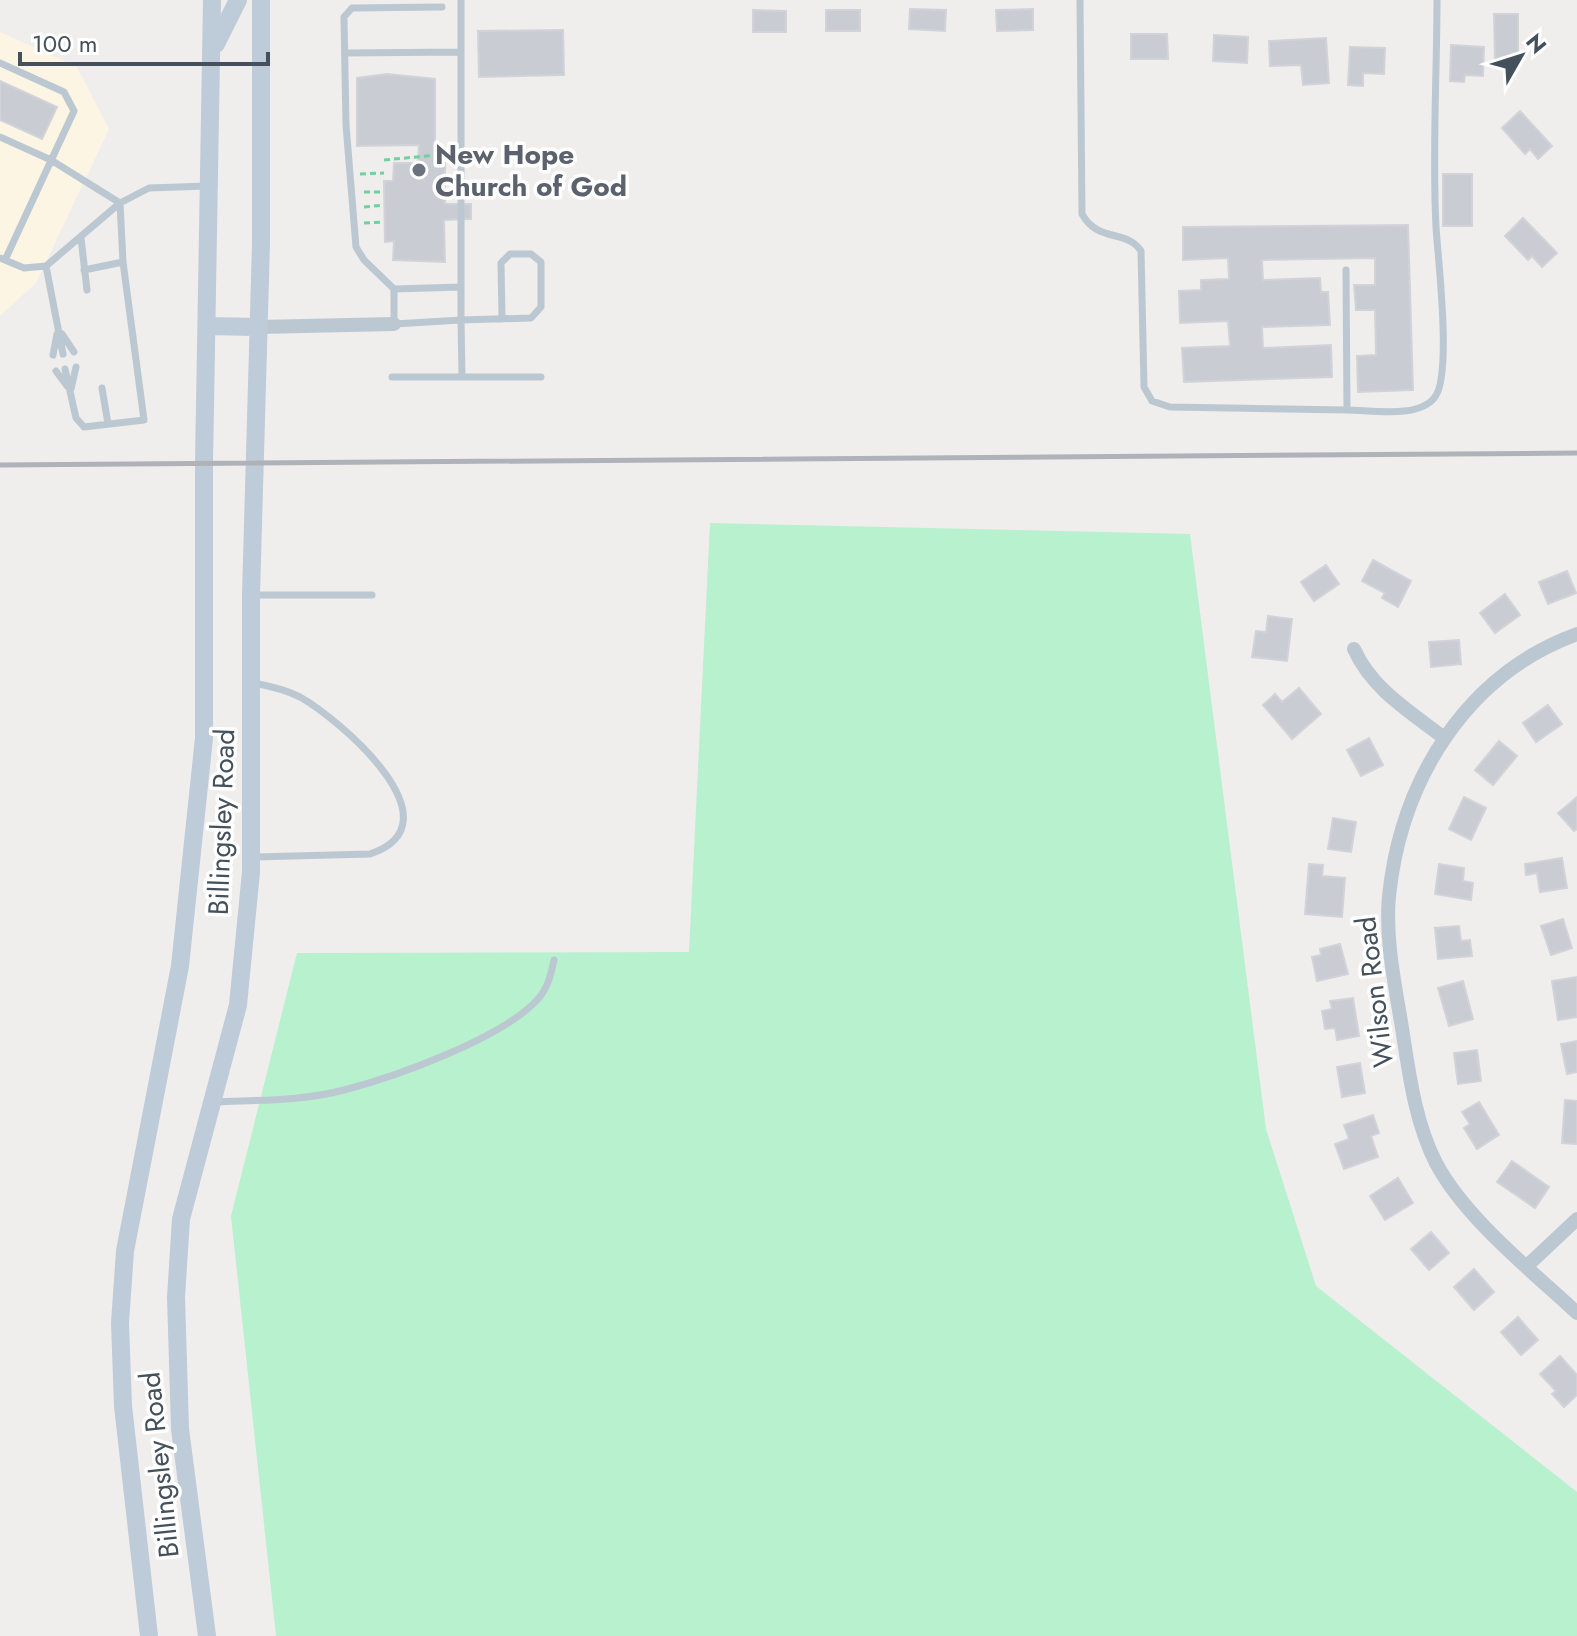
<svg xmlns="http://www.w3.org/2000/svg" width="1577" height="1636" font-family="Jost,sans-serif">
	<rect width="100%" height="100%" fill="#f0eded"/>
	<path fill="#fdf5e4" d="M0,32l77,35 32,62 -73,154 -36,33z"/>
	<path fill="#b8f1cd" d="M710,523l480,11 76,595 50,157 261,206v144h-1301l-45,-420 66,-263 392,-1z"/>
	<path fill="#c9ccd2" stroke="#d1d3d9" stroke-width="2" d="M910,9l36,1 -1,21 -36,-2z
		M1033,9v21l-36,1 -1,-21z
		M753,10l33,1v21h-33z
		M826,10h34v21h-34z
		M1494,14h24v47h-23z
		M563,30l1,45 -85,2 -1,-46z
		M1131,34h36l1,25h-37z
		M1214,35l34,2 -1,26 -34,-2z
		M1326,38l3,45 -26,2 -2,-20 -31,1 -1,-25z
		M1451,45l33,2 -1,29 -18,-1 -1,7 -14,-1z
		M1350,47l35,1 -1,26 -21,-1v13l-15,-1z
		M387,74l48,5v69l6,1v13l4,1v41h26v15l-27,1 1,42 -52,-2 1,-19 -9,1 -1,-61h9l1,-18h24l1,-18 -62,1v-68z
		M0,81l57,26 -15,32 -42,-19z
		M1520,111l32,35 -14,13 -8,-10 -5,5 -23,-26z
		M1443,174h29v52h-29z
		M1523,218l34,35 -15,14 -10,-11 -4,4 -23,-24z
		M1408,225l5,165 -55,2 -1,-36 19,-1 -1,-45h-19l-2,-25h21v-27l-113,2 1,20 57,-2 1,14h7l2,33 -68,2 1,21 68,-3 1,32 -148,5 -2,-34 48,-2 -2,-25 -48,2 -1,-32 22,-1v-10l28,-1 -1,-21 -45,2v-33z
		M1373,560l38,21 -13,26 -16,-9 3,-5 -23,-12z
		M1326,565l13,19 -25,17 -13,-19z
		M1567,571l9,22 -28,11 -9,-22z
		M1505,594l15,21 -25,18 -15,-20z
		M1268,616l24,3 -5,42 -35,-4 4,-26 10,1z
		M1459,640l2,24 -30,3 -2,-25z
		M1299,688l22,26 -29,25 -29,-34 12,-11 7,8z
		M1548,705l14,19 -26,18 -13,-19z
		M1369,738l14,27 -22,11 -14,-26z
		M1499,741l18,15 -24,29 -18,-15z
		M1464,797l22,11 -15,32 -22,-11z
		M1577,797v32l-3,2 -16,-18z
		M1333,818l23,4 -5,30 -23,-3z
		M1562,858l5,30 -27,4 -3,-19 -11,2 -1,-11z
		M1309,864l14,1 -1,11 23,2 -3,39 -37,-3z
		M1439,864l25,4 -1,13 10,2 -2,17 -36,-6z
		M1563,919l9,29 -21,7 -10,-29z
		M1459,926l2,15 9,-1 2,16 -34,3 -3,-31z
		M1340,944l8,30 -31,7 -5,-24 9,-2 -1,-6z
		M1577,977v40l-19,3 -6,-39z
		M1463,981l10,38 -24,7 -11,-38z
		M1353,998l6,38 -22,4 -2,-12 -10,1 -3,-18 10,-2 -2,-8z
		M1577,1041v31l-10,2 -6,-30z
		M1477,1050l4,31 -23,3 -4,-31z
		M1360,1063l5,30 -23,4 -5,-30z
		M1565,1100l12,1v43l-15,-1z
		M1479,1102l20,33 -22,14 -13,-21 6,-4 -8,-12z
		M1373,1115l6,18 -8,3 7,21 -34,12 -9,-25 14,-5 -5,-14z
		M1512,1161l37,26 -14,21 -38,-26z
		M1398,1178l15,25 -28,17 -15,-24z
		M1431,1232l18,21 -20,17 -18,-21z
		M1474,1269l20,23 -20,18 -20,-23z
		M1518,1317l20,23 -17,15 -20,-23z
		M1560,1356l17,19v20l-13,12 -12,-13 4,-3 -16,-17z"/>
	<g fill="none" stroke-linecap="round" stroke-linejoin="round">
		<path stroke="#6ed19f" stroke-width="3" stroke-dasharray="6 4" stroke-linecap="butt" d="M384,160l54,-5
			M360,174l24,-1
			M364,192h20
			M364,207l20,-2
			M364,223l20,-1"/>
		<path stroke="#bcc8d1" stroke-width="7" d="M1080,0l2,214c16,29 45,15 59,37l3,136 8,14 18,6 177,3 -1,-140
			M442,7l-90,1 -8,9 2,108 10,122 8,13 30,29v35l67,-4v-320
			M345,53l115,-1
			M0,63l64,29 10,19 -69,149
			M0,137l51,23 69,43 29,-15 58,-2
			M81,238l6,52
			M0,258l24,10 22,-2 74,-63
			M46,266l17,88
			M84,270l39,-8
			M394,289l67,-2
			M62,334l12,18
			M53,355l4,-21
			M65,369l11,49 8,9 60,-7 -21,-158 -3,-59
			M56,371l11,15
			M392,377h149
			M462,377l-1,-57 70,-2 10,-11v-45l-10,-8h-21l-9,9 1,56
			M102,388l6,36
			M71,389l5,-22
			M1347,410c24,0 72,9 88,-13 17,-23 3,-138 1,-170 -4,-75 1,-152 1,-227
			M253,595h119
			M253,683c17,3 31,6 47,14 39,22 162,126 70,157l-117,3
			M215,1102c43,-2 88,-1 129,-12 51,-13 159,-52 194,-91 10,-11 13,-25 16,-39"/>
		<path stroke="#bcc8d1" stroke-width="14" d="M259,327l135,-3
			M1577,634c-112,41 -176,147 -188,262 -4,43 6,89 13,132 7,45 13,94 34,135 29,55 96,108 141,150
			M1354,649c18,40 55,62 89,88
			M1527,1266l50,-47"/>
		<path stroke="#becbd8" stroke-width="18" d="M216,44l22,-44
			M207,326l52,1
			M149,1636l-26,-230 -3,-83 5,-72 55,-285 24,-228v-275l8,-463
			M207,1636l-27,-207 -4,-132 5,-78 57,-214 13,-133v-277l10,-352v-243"/>
		<path stroke="#afb2b8" stroke-width="5" d="M0,465l1577,-12"/>
	</g>
	<circle fill="#6b7280" stroke="#fff" stroke-width="3" cx="419" cy="170" r="8"/>
	<g text-anchor="middle" stroke-width="7" stroke-linejoin="round" paint-order="stroke">
		<g font-size="28" font-weight="bold" fill="#5b616d" stroke="#fff" text-anchor="start">
			<text x="435" y="164">New Hope<tspan x="435" dy="32">Church of God</tspan></text>
		</g>
		<g font-size="28" fill="#44515c" stroke="#fff">
			<text transform="translate(221 822) rotate(-88)" y="10">Billingsley Road</text>
			<text transform="translate(1374 992) rotate(-97)" y="10">Wilson Road</text>
			<text transform="translate(159 1465) rotate(-96)" y="10">Billingsley Road</text>
		</g>
	</g>
	<g transform="translate(1521 56) rotate(51)" stroke="#ffffff" stroke-width="6" paint-order="stroke">
	<path d="M0-6L14 30L0 20L-14 30Z" fill="#44515c"/>
	<text y="-12" font-size="22" font-weight="bold" text-anchor="middle" fill="#44515c">N</text>
	</g>
	<path d="M20 52v12h248v-12" fill="none" stroke="#44515c" stroke-width="4"/>
	<text x="32" y="52" font-size="24" fill="#44515c" stroke="#ffffff" stroke-width="6" paint-order="stroke">100 m</text>
</svg>
